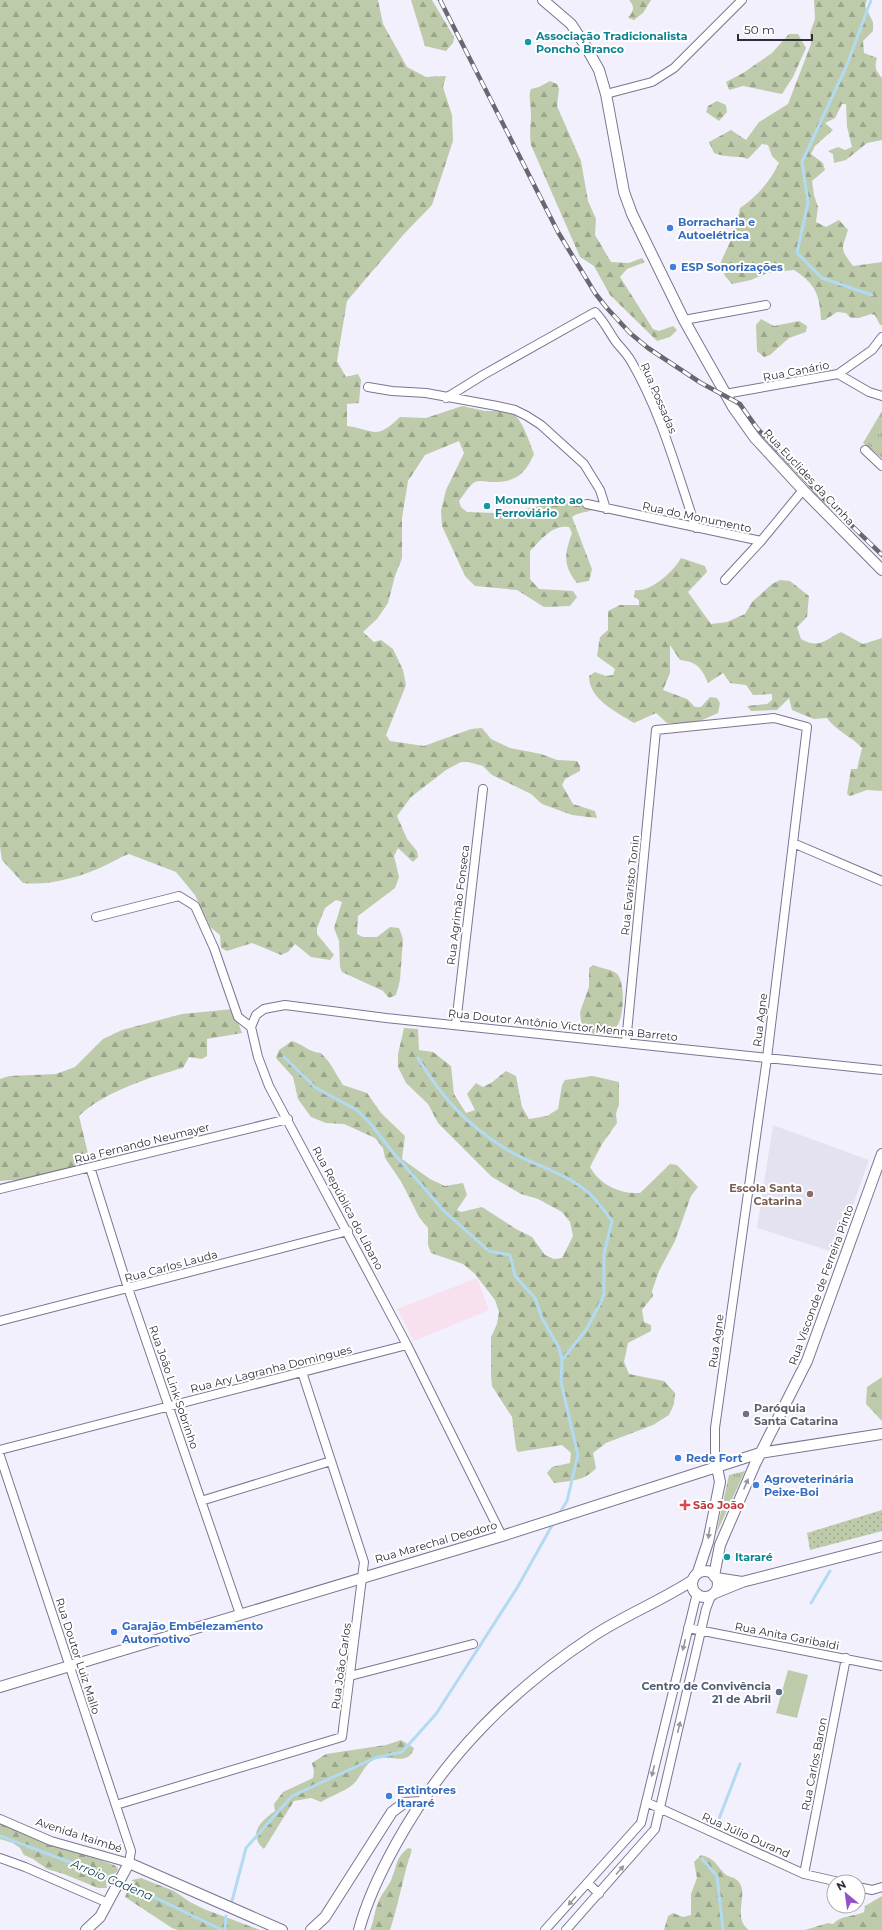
<svg xmlns="http://www.w3.org/2000/svg" width="882" height="1930" font-family="Montserrat,sans-serif">
	<defs>
		<pattern id="grass-tufts" width="24" height="20" patternUnits="userSpaceOnUse"><rect width="24" height="20" fill="#becbaa"/><path d="M3 7l-1-3M5 7V3M7 7l1-3M15 17l-1-3M17 17v-4M19 17l1-3" fill="none" stroke="#9ba58b"/></pattern>
		<pattern id="forest-firs" width="22" height="20" patternUnits="userSpaceOnUse"><rect width="22" height="20" fill="#becbaa"/><path d="M5 1l3.5 6h-7zM16 11l3.5 6h-7z" fill="#9ba58b"/></pattern>
		<pattern id="park-dots" width="8" height="8" patternUnits="userSpaceOnUse"><rect width="8" height="8" fill="#becbaa"/><path d="M2 2h.1M6 6h.1" fill="none" stroke="#9ba58b" stroke-width="1.8" stroke-linecap="round"/></pattern>
	</defs>
	<rect width="100%" height="100%" fill="#f3f0fd"/>
	<path fill="#e4e1f1" d="M773,1125l96,35 -33,93 -79,-25z"/>
	<path fill="#f8e1ee" d="M477,1278l12,32 -75,31 -17,-32z"/>
	<path fill="url(#grass-tufts)" d="M882,411v47l-19,-15z
		M745,1471l-29,63 13,-59z"/>
	<path fill="url(#forest-firs)" d="M0,0h378l5,24 24,43 19,10 20,-1 -3,11 9,28 1,26 -21,64 -28,29 -57,67 -10,60 9,16 12,-3 3,6 -2,23 -12,1v22c29,4 28,15 53,-9l26,1 36,-12 23,5h26c13,11 17,28 23,43 -9,21 -20,29 -43,28 -5,0 -11,-2 -16,0 -6,3 -11,13 -16,19l2,6 6,5 28,1 20,-2 54,-11 23,7v3c-7,3 -14,2 -20,7l20,52 -3,12 -12,2c-15,-18 -12,-30 -5,-50l-3,-6c-17,-3 -28,13 -39,24v28l9,10 34,2 4,6 -7,9 -26,1 -27,-17 -42,-4 -10,-10 -23,-50 -1,-15 5,-21 18,-37 -5,-12 -34,14 -17,26 -6,37v40l-7,18 -7,27 -11,16 -14,13 11,10 7,-2 12,9 10,21 3,15 -20,50 4,6 34,5 47,-17 11,-1 9,11 19,9 31,6 16,6 20,1 3,5v5l-15,8 -3,6 11,19 22,7 2,7 -25,-3 -30,-11 -11,-10 -39,-19 -9,-9 -15,-4h-7l-15,8 -35,27 -14,19 10,23 10,12 1,6 -5,5 -15,-14 -4,8 5,21 -4,11 -37,28 -1,18 6,3h14l13,-10 9,1 4,11 -3,41 -4,15 -7,3 -6,-7 -41,-19 -2,-5 -1,-26 -5,-13 8,-26 -6,-2 -11,8 -8,20v6l17,21 -4,5 -19,-3 -16,-13 -7,8 -7,3 -29,-12 -25,8 -6,-3 -1,-13 -10,-8 -15,-32 -19,-23 -47,-18c-9,3 -16,8 -25,12 -23,11 -55,20 -81,17l-21,-23 -2,-13z
		M411,0h21l22,37 -1,6 -7,8 -21,-5z
		M629,0h22l-8,13 -9,7 -6,-2c6,-7 7,-11 1,-18z
		M814,0h53l-2,6 8,16v9l-10,10 1,12 13,5c-3,10 -1,12 5,20v62l-15,3 -21,17 -12,3 -1,-9 -5,-3 10,-4 7,3 7,-3 -5,-20 -1,-23h-4l-7,14 -10,5 8,7 -18,16 -4,8 12,9 2,7 -13,11 2,14 4,12 -2,15 10,5 13,-7 9,10c-6,20 -9,17 5,36l29,-4v63h-2l-5,-10 -4,-1 -12,4h-8l-5,-5 -9,-1 -12,8h-4c-1,-26 -6,-36 -27,-50l-27,3 -16,7 -19,4 -7,-8 -5,-12 15,-33 5,-23c18,-13 29,-25 39,-45l-7,-7 -4,-11 -6,-1 -14,15c-12,-4 -22,-1 -34,-6l-5,-11 22,-12 15,10 13,-18 29,-18 23,-60 -1,-11 5,-14z
		M789,34h9l8,14 -13,29 -11,17 -39,-8 -14,4 -3,-8 17,-9 29,-20z
		M550,81l7,3 2,5 -2,17 24,55 7,40 8,18 -1,16 16,27 18,1 13,-5 3,4 -18,7 -7,8 33,52 6,2 14,-5 4,4 -7,7 -13,4 -47,-46 -16,-29 -14,-9 -49,-112c-2,-12 0,-20 0,-31 0,-9 -3,-18 0,-25l8,-2z
		M717,101l9,4 1,7 -8,9 -13,-9 2,-6z
		M761,319l13,7 25,-5 8,5 -1,6 -17,6 -19,17 -6,2 -7,-6 -1,-26z
		M681,558l24,8 2,6 -19,20 23,32 16,-2 18,-8 7,-12 20,-18 8,-4 10,1 19,15 -2,21 -10,10 4,12c18,10 24,1 40,-7l22,12 19,-6v153l-15,-1 -17,6 -3,-2 4,-25h6l5,-21c-11,-12 -26,-17 -35,-30l-13,1 -22,-9 -3,-12 -12,12 -26,1 -4,-5 20,-2 5,-4v-6l-19,1 -7,-10 -16,-2 -7,-10 -15,10c-7,-16 -11,-21 -28,-23l-10,-15v28l-7,17 24,9 8,8h6l9,-10 7,1 3,5 -2,10 -27,12 -24,-2 -11,-10 -22,10c-17,-11 -45,-23 -45,-47l6,-4 11,4 7,-1 2,-6 -18,-13 3,-19 8,-7v-19l12,-6h19v-5l-5,-3 1,-7c15,3 39,-19 46,-32z
		M593,965c6,3 18,4 23,8 10,8 8,44 1,53 -7,9 -26,10 -35,4l-2,-18 9,-25v-19z
		M233,1009l9,24 -35,6v17l-5,3 -13,-2 -6,11c-31,8 -81,25 -104,48l11,46 -40,15 -50,4v-102l9,-3 47,-2 19,-7 28,-28 19,-9 60,-16z
		M404,1028l14,1 1,21 14,2 18,14 3,28 12,19 9,-3 -8,-16 9,-11 7,4 8,-4 15,-12 10,5 6,31 7,12 18,-3 11,-7 4,-24 3,-5 28,-4 26,6v22l-3,10 1,9 -15,21 -12,23c10,18 30,27 50,26l30,-29 7,1 21,22 -7,9 -16,45 -16,30 -7,20 1,5 -11,14 2,12 7,3v6l-23,12 -4,19 5,12 35,7 11,12 -1,11 -5,11 -16,10 -47,18 -13,10 3,15c-11,13 -26,13 -42,15l-7,-10 5,-6 18,-4 1,-10 -9,-8 -44,7 -2,-3 -4,-32 -20,-31 -1,-10v-39l6,-13 2,-12 -4,-12 -20,-26 -12,-10 -32,-11 -3,-8v-17l-9,-11 -17,-34 -17,-25 -2,-10 -8,-10 -31,-14 -18,-1 -15,-6 -13,-18 -5,-22 -17,-19 3,-8 13,-9c11,3 18,12 29,12l8,9 14,23 24,8 14,20 24,23 -3,23 28,20 15,7 18,-3 4,12 -10,15 4,2 21,-5 34,22 16,8 13,18 9,4 8,-1 11,-22 -3,-14 -8,-10 -24,-13 -17,-5 -29,-17 -54,-54 -10,-19 -22,-21 -8,-16v-13z
		M882,1377v44l-16,-17 1,-17z
		M401,1740l13,8c-6,19 -24,6 -38,11 -13,4 -14,19 -25,27 -8,6 -20,10 -30,16l-10,-4 -17,3 -30,48c-17,-15 -3,-28 11,-38l-1,-7 9,-12 30,-14 1,-7 -2,-8 14,-9 60,-9z
		M0,1823l23,8 24,13 27,7 40,14 4,3 -1,4 -8,4 -3,7 1,5h-9l-34,-14 -17,-5 -14,-10 -9,-4 -4,-7 -7,-5 -13,-4z
		M408,1848l4,1c-9,27 -13,54 -22,81h-20c4,-9 4,-18 8,-27 3,-9 11,-17 14,-25 6,-15 3,-19 16,-30z
		M701,1855c15,4 14,9 24,19 3,3 10,3 13,7 12,13 -7,36 11,49h-85l4,-14 5,-3 10,4 8,-2v-21l6,-16 -3,-16z
		M141,1878l33,13 16,11 14,7 56,21h-82l-6,-2 -47,-31 7,-17z
		M882,1896v34h-77l23,-7 5,1c8,-9 21,-7 31,-12l1,-6z"/>
	<path fill="url(#park-dots)" d="M882,1510v21l-72,19 -3,-17z"/>
	<path fill="#becbaa" d="M788,1670l20,5 -11,43 -21,-5z"/>
	<g fill="none" stroke-linecap="round" stroke-linejoin="round">
		<path stroke="#b3daf3" stroke-width="3" d="M871,0l-24,65 -45,97 6,41 -11,50 25,25 50,17
			M284,1057l32,31 41,22 14,14 20,26 53,61 45,40 21,4 5,21 20,22 7,20 17,30 3,12 -1,22 17,73 -11,46 -8,13
			M418,1058c24,40 48,66 88,91 27,17 64,24 87,48 7,7 13,16 19,24l-8,33v40l-3,8 -15,28 -24,30
			M811,1603l19,-32
			M717,1824l23,-60
			M0,1836l123,46 99,48
			M702,1859l15,17 6,54
			M232,1901l14,-53 46,-52 83,-38 27,-6 34,-38 81,-126 37,-66
			M225,1930l1,-14"/>
		<defs>
			<path id="minor" d="M606,94l46,-12 22,-14 68,-68
				M684,320l82,-15
				M838,374l31,18 13,4
				M368,387l24,4 34,2 71,13 18,4 12,6 14,9 43,39 16,26 6,19
				M725,394l113,-20 34,-24 10,-13
				M446,398l37,-23 112,-63c9,9 14,20 21,30 5,6 11,12 15,19 30,51 46,111 65,167
				M865,450l17,16
				M587,504l174,37 42,-51
				M725,580l36,-39
				M793,843l89,38
				M96,917l83,-21 16,10 19,42 24,69 13,10 7,30 11,29 138,259 95,191
				M456,1024l27,-235
				M251,1027l5,-12 8,-6 21,-4 101,13 496,52
				M626,1043l30,-313 118,-12 33,9 -40,331 -52,370v24l2,15
				M90,1167l38,121 112,326
				M0,1189l288,-70
				M0,1321l348,-90
				M0,1450l407,-105
				M0,1456l126,380 5,15 -2,12 -78,-22 -51,-22
				M201,1501l130,-40
				M688,1628l194,38
				M350,1676l123,-32
				M646,1802l158,72 35,8
				M116,1805l226,-68 22,-175 -62,-190
				M0,1858l25,9 83,36
				M804,1874l42,-216
				M588,1883l11,11
				M858,1887l14,3 10,-3
				M545,1930l96,-107 56,-230
				M566,1930l89,-101 51,-220 5,-13"/>
			<path id="tertiary" d="M543,0l28,24 14,21 14,25 7,24 18,98 8,22 52,106 49,87 22,31 48,52 79,80
				M692 1584a13 13 0 1 1 26 0a13 13 0 1 1-26 0Z
				M698,1572l10,-30 12,-60 -3,-15
				M714,1576l6,-31 35,-81 52,-103 75,-207
				M716,1578l26,4
				M715,1593l27,-11 140,-36
				M0,1687l502,-151 258,-83 122,-19
				M86,1930l14,-13 29,-54 153,67
				M311,1930l14,-13 67,-105 12,-9 17,-1
				M359,1930c8,-30 22,-59 37,-86 48,-87 114,-153 197,-208 32,-21 68,-35 100,-56"/>
		</defs>
		<use href="#minor" stroke="#7b7591" stroke-width="10"/>
		<use href="#tertiary" stroke="#7b7591" stroke-width="12"/>
		<use href="#minor" stroke="#fff" stroke-width="8"/>
		<use href="#tertiary" stroke="#fff" stroke-width="10"/>
		<defs>
			<path id="rail" d="M440,0l118,232 37,61 11,14 24,26 18,15 53,35 39,21 17,24 61,65 64,62"/>
		</defs>
		<use href="#rail" stroke="#6a6773" stroke-width="4.5"/>
		<use href="#rail" stroke="#fff" stroke-width="3" stroke-dasharray="9" stroke-linecap="butt"/>
	</g>
	<defs><path id="oneway-solid" d="M-6-.8H1V-3.2L6.5 0L1 3.2V.8H-6Z"/></defs>
	<g fill="#98969c">
		<use href="#oneway-solid" transform="translate(746 1484) rotate(-67)"/>
		<use href="#oneway-solid" transform="translate(709 1533) rotate(98)"/>
		<use href="#oneway-solid" transform="translate(684 1645) rotate(104)"/>
		<use href="#oneway-solid" transform="translate(679 1727) rotate(-77)"/>
		<use href="#oneway-solid" transform="translate(653 1771) rotate(104)"/>
		<use href="#oneway-solid" transform="translate(620 1870) rotate(-49)"/>
		<use href="#oneway-solid" transform="translate(572 1901) rotate(132)"/>
	</g>
	<g fill="#0f9aa8" stroke="#fff" stroke-width="1.5">
		<circle cx="528" cy="42" r="4"/>
		<circle cx="487" cy="506" r="4"/>
		<circle cx="727" cy="1557" r="4"/>
	</g>
	<g fill="#3f7fe0" stroke="#fff" stroke-width="1.5">
		<circle cx="670" cy="228" r="4"/>
		<circle cx="673" cy="267" r="4"/>
		<circle cx="678" cy="1458" r="4"/>
		<circle cx="756" cy="1485" r="4"/>
		<circle cx="114" cy="1632" r="4"/>
		<circle cx="389" cy="1796" r="4"/>
	</g>
	<circle fill="#8d6e63" stroke="#fff" stroke-width="1.5" cx="810" cy="1194" r="4"/>
	<circle fill="#6b7280" stroke="#fff" stroke-width="1.5" cx="746" cy="1414" r="4"/>
	<path fill="#e0444e" stroke="#fff" stroke-width="1.5" d="M683 1499h4v4h4v4h-4v4h-4v-4h-4v-4h4z"/>
	<circle fill="#5c6f8a" stroke="#fff" stroke-width="1.5" cx="779" cy="1692" r="4"/>
	<g text-anchor="middle" stroke-width="4" stroke-linejoin="round" paint-order="stroke">
		<g font-size="11" font-weight="bold" fill="#0d838f" stroke="#fff" text-anchor="start">
			<text x="536" y="40">Associação Tradicionalista<tspan x="536" dy="13">Poncho Branco</tspan></text>
			<text x="495" y="504">Monumento ao<tspan x="495" dy="13">Ferroviário</tspan></text>
			<text x="735" y="1561">Itararé</text>
		</g>
		<g font-size="11" font-weight="bold" fill="#366cbe" stroke="#fff" text-anchor="start">
			<text x="678" y="226">Borracharia e<tspan x="678" dy="13">Autoelétrica</tspan></text>
			<text x="681" y="271">ESP Sonorizações</text>
			<text x="686" y="1462">Rede Fort</text>
			<text x="764" y="1483">Agroveterinária<tspan x="764" dy="13">Peixe-Boi</tspan></text>
			<text x="122" y="1630">Garajão Embelezamento<tspan x="122" dy="13">Automotivo</tspan></text>
			<text x="397" y="1794">Extintores<tspan x="397" dy="13">Itararé</tspan></text>
		</g>
		<g font-size="11" fill="#302d39" stroke="#fff">
			<text transform="translate(796 371) rotate(-11)" y="4">Rua Canário</text>
			<text transform="translate(659 398) rotate(67)" y="4">Rua Possadas</text>
			<text transform="translate(809 477) rotate(47)" y="4">Rua Euclides da Cunha</text>
			<text transform="translate(697 517) rotate(12)" y="4">Rua do Monumento</text>
			<text transform="translate(630 885) rotate(-84)" y="4">Rua Evaristo Tonin</text>
			<text transform="translate(458 905) rotate(-83)" y="4">Rua Agrimão Fonseca</text>
			<text transform="translate(760 1020) rotate(-83)" y="4">Rua Agne</text>
			<text transform="translate(563 1025) rotate(6)" y="4">Rua Doutor Antônio Victor Menna Barreto</text>
			<text transform="translate(142 1143) rotate(-14)" y="4">Rua Fernando Neumayer</text>
			<text transform="translate(348 1208) rotate(62)" y="4">Rua República do Líbano</text>
			<text transform="translate(171 1266) rotate(-15)" y="4">Rua Carlos Lauda</text>
			<text transform="translate(821 1285) rotate(-70)" y="4">Rua Visconde de Ferreira Pinto</text>
			<text transform="translate(716 1341) rotate(-82)" y="4">Rua Agne</text>
			<text transform="translate(271 1369) rotate(-14)" y="4">Rua Ary Lagranha Domingues</text>
			<text transform="translate(174 1387) rotate(71)" y="4">Rua João Link Sobrinho</text>
			<text transform="translate(436 1542) rotate(-16)" y="4">Rua Marechal Deodoro</text>
			<text transform="translate(787 1636) rotate(11)" y="4">Rua Anita Garibaldi</text>
			<text transform="translate(78 1656) rotate(72)" y="4">Rua Doutor Luiz Mallo</text>
			<text transform="translate(341 1666) rotate(-82)" y="4">Rua João Carlos</text>
			<text transform="translate(814 1764) rotate(-79)" y="4">Rua Carlos Baron</text>
			<text transform="translate(79 1835) rotate(18)" y="4">Avenida Itaimbé</text>
			<text transform="translate(746 1835) rotate(24)" y="4">Rua Júlio Durand</text>
		</g>
		<g font-size="11" font-weight="bold" fill="#785e54" stroke="#fff" text-anchor="end">
			<text x="802" y="1192">Escola Santa<tspan x="802" dy="13">Catarina</tspan></text>
		</g>
		<g font-size="11" font-weight="bold" fill="#5b616d" stroke="#fff" text-anchor="start">
			<text x="754" y="1412">Paróquia<tspan x="754" dy="13">Santa Catarina</tspan></text>
		</g>
		<g font-size="11" font-weight="bold" fill="#be3a42" stroke="#fff" text-anchor="start">
			<text x="693" y="1509">São João</text>
		</g>
		<g font-size="11" font-weight="bold" fill="#4e5e75" stroke="#fff" text-anchor="end">
			<text x="771" y="1690">Centro de Convivência<tspan x="771" dy="13">21 de Abril</tspan></text>
		</g>
		<g font-size="12" font-style="italic" fill="#0e3e58" stroke="#fff">
			<text transform="translate(112 1880) rotate(23)" y="4">Arroio Cadena</text>
		</g>
	</g>
	<g transform="translate(846 1894) rotate(331)"><circle r="19" fill="#ffffff" stroke="#acabb0"/>
	<path d="M0-3L7 15L0 10L-7 15Z" fill="#9251c6"/>
	<text y="-6" font-size="11" font-weight="bold" text-anchor="middle" fill="#302d39">N</text>
	</g>
	<path d="M738 34v6h74v-6" fill="none" stroke="#302d39" stroke-width="2"/>
	<text x="744" y="34" font-size="12" fill="#302d39" stroke="#ffffff" stroke-width="3" paint-order="stroke">50 m</text>
</svg>
